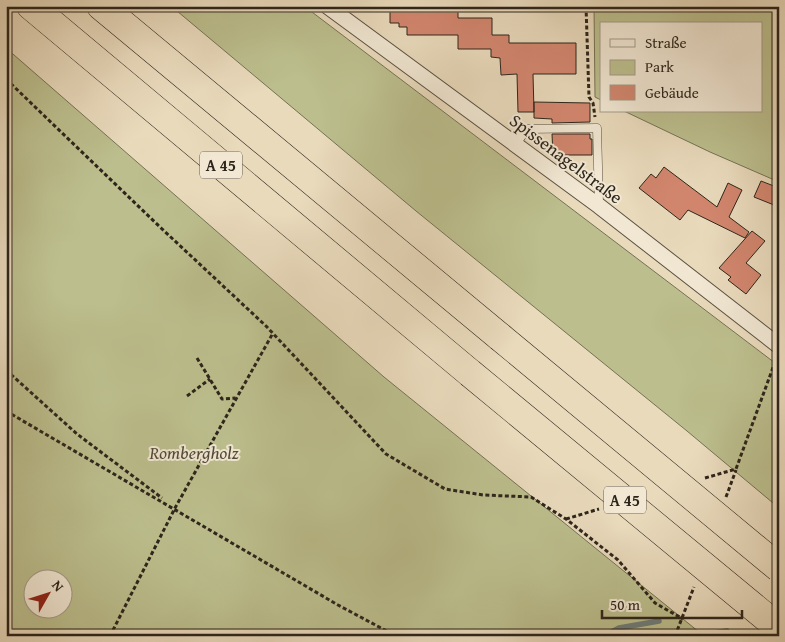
<svg xmlns="http://www.w3.org/2000/svg" width="785" height="642" font-family="'Gentium Book Plus',serif">
	<rect width="100%" height="100%" fill="#e9dabc"/>
	<filter id="stains"><feTurbulence type="fractalNoise" baseFrequency=".004" numOctaves="4"/><feColorMatrix values="0 0 0 0 .2 0 0 0 0 .09 0 0 0 0 .02 0 0 0 .5 -.17"/></filter>
	<radialGradient id="worn" r=".72"><stop offset=".6" stop-color="#630" stop-opacity="0"/><stop offset="1" stop-color="#630" stop-opacity=".3"/></radialGradient>
	<path fill="#bcbe8d" stroke="#747254" fill-rule="evenodd" d="M171,6h133l475,360v142l-92,-77 -271,-220z
		M594,6h185v176l-69,-30 -86,-41h137v-87h-160v76l-6,-3z
		M6,48l378,329 320,259h-698zM32,580h30v30h-30z"/>
	<g fill="none" stroke-linecap="round" stroke-linejoin="round">
		<path stroke="#6e7d7a" stroke-width="5.5" d="M604,636l15,-8 40,-7
			M694,636l33,-5"/>
	</g>
	<path fill="#d2866e" stroke="#2d251b" d="M390,6h68v12h34v17h17v8h67v31h-43l1,38v-10l56,1v19l-38,1v-4l-18,-1v-6h-16l-1,-38 -16,1 -1,-17 -9,-1v-8h-33v-14h-51v-8h-8v-4h-9z
		M552,134h38v5h2v16h-39z
		M664,167l53,40 11,-24 14,7 -13,27 20,15 -4,6 -57,-28 -8,10 -41,-32 12,-14 5,4z
		M761,181l18,7v19l-25,-10z
		M752,231l13,10 -19,22 15,12 -15,19 -18,-14 3,-3 -12,-9z"/>
	<g fill="none" stroke-linecap="round" stroke-linejoin="round">
		<defs>
			<path id="service" d="M516,144l11,-15 70,-1 2,76"/>
			<path id="minor" d="M327,6l272,200 180,140"/>
			<path id="motorway" d="M31,6l439,367
				M101,6l399,331"/>
		</defs>
		<use href="#service" stroke="#5c5243" stroke-width="9"/>
		<use href="#minor" stroke="#5c5243" stroke-width="17"/>
		<use href="#motorway" stroke="#2d251b" stroke-width="29"/>
		<path stroke="#2d251b" stroke-width="3" stroke-dasharray="4 2.5" stroke-linecap="butt" d="M586,6l3,91 4,6 2,14
			M6,79l155,149 105,98 120,128 59,35 38,6 48,2 35,22 52,41 37,43 28,16
			M197,358l25,41 13,-1
			M6,370l71,64 85,64
			M187,396l23,-17
			M6,411l332,194 58,31
			M705,478l31,-9 39,-107
			M726,497l10,-27
			M566,519l33,-10
			M110,636l65,-128 98,-175
			M675,636l19,-49"/>
		<use href="#service" stroke="#f1e7d3" stroke-width="8"/>
		<use href="#minor" stroke="#f1e7d3" stroke-width="15"/>
		<use href="#motorway" stroke="#e9dabc" stroke-width="28"/>
		<defs>
			<path id="motorway-bridge" d="M500,337l279,231
				M470,373l309,255"/>
		</defs>
		<use href="#motorway-bridge" stroke="#2d251b" stroke-width="29" stroke-linecap="butt"/>
		<use href="#motorway-bridge" stroke="#e9dabc" stroke-width="28"/>
	</g>
	<g text-anchor="middle" stroke-width="4" stroke-linejoin="round" paint-order="stroke">
		<g fill="#f1e7d3" stroke="#685f52" stroke-width="1">
			<rect x="200" y="151.5" width="42" height="27" rx="4"/>
			<rect x="604" y="486.5" width="42" height="27" rx="4"/>
		</g>
		<g font-size="16" font-weight="bold" fill="#2d251b">
			<text x="221" y="171">A 45</text>
			<text x="625" y="506">A 45</text>
		</g>
		<g font-size="18" fill="#2d251b" stroke="#f1e7d3">
			<text transform="translate(566 159) rotate(37)" y="6">Spissenagelstraße</text>
		</g>
		<g font-size="18" font-style="italic" fill="#514b38" stroke="#f1e7d3">
			<text x="194" y="459">Rombergholz</text>
		</g>
	</g>
	<rect width="785" height="642" fill="none" stroke="#e9dabc" stroke-width="25"/>
	<rect x="8" y="8" width="770" height="627" fill="none" stroke="#2d251b" stroke-width="2.5"/>
	<rect x="12" y="12" width="760" height="617" fill="none" stroke="#2d251b"/>
	<rect x="600" y="22" width="162" height="90" fill="#f1e7d3" stroke="#a39989"/>
	<rect x="610" y="39" width="25" height="8" fill="#f1e7d3" stroke="#a39989"/>
	<text x="645" y="48" font-size="15" fill="#2d251b">Straße</text>
	<rect x="610" y="60" width="25" height="15" fill="#bcbe8d" stroke="#a39989"/>
	<text x="645" y="72" font-size="15" fill="#2d251b">Park</text>
	<rect x="610" y="85" width="25" height="15" fill="#d2866e" stroke="#a39989"/>
	<text x="645" y="98" font-size="15" fill="#2d251b">Gebäude</text>
	<g transform="translate(48 594) rotate(51)"><circle r="24" fill="#f1e7d3" stroke="#a39989"/>
	<path d="M0-4L9 19L0 12L-9 19Z" fill="#8f2418"/>
	<text y="-8" font-size="14" font-weight="bold" text-anchor="middle" fill="#2d251b">N</text>
	</g>
	<path d="M602 610v8h140v-8" fill="none" stroke="#2d251b" stroke-width="2.5"/>
	<text x="610" y="610" font-size="15" fill="#2d251b" stroke="#f1e7d3" stroke-width="4" paint-order="stroke">50 m</text>
	<rect width="100%" height="100%" filter="url(#stains)"/>
	<rect width="100%" height="100%" fill="url(#worn)"/>
</svg>
